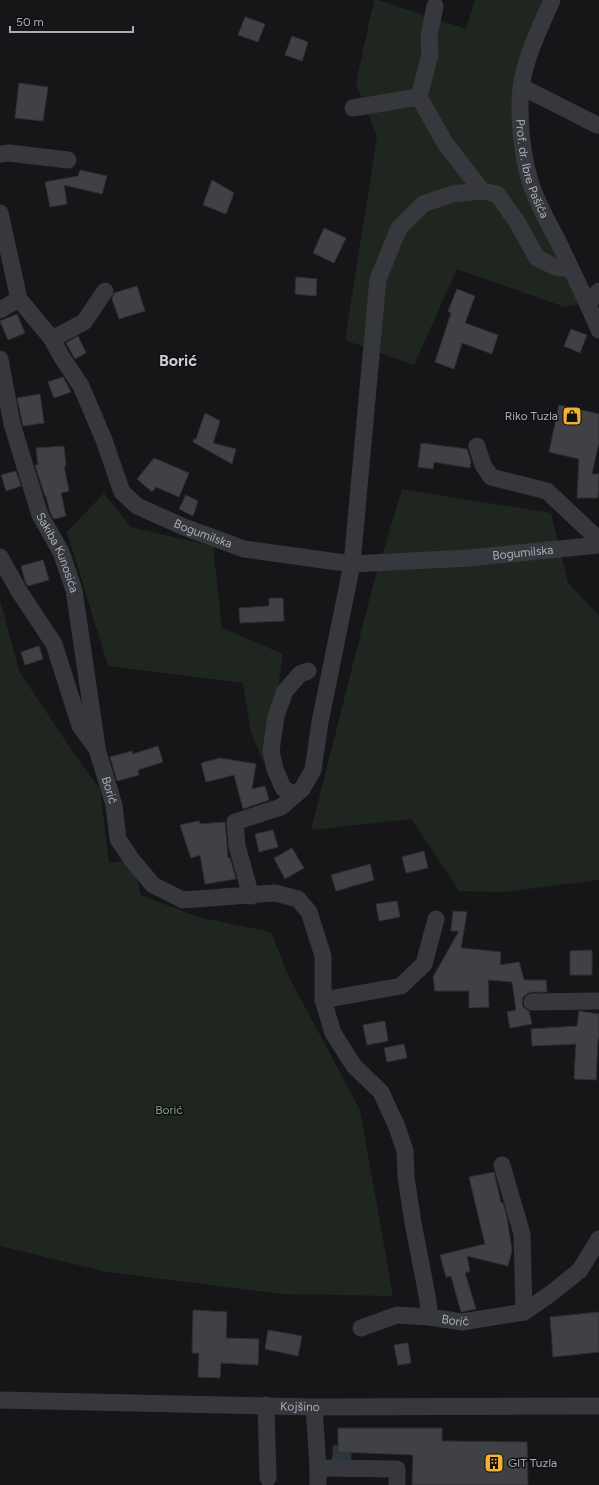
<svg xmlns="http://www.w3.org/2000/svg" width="599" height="1485" font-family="Figtree,sans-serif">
	<rect width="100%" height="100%" fill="#161618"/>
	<path fill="#1e261f" d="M374,0h4l88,29 9,-29h77l-21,48 -8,98 65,157 -23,4 -108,-38 -43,96 -69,-25 32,-203 -21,-54z
		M402,489l149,24 17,70 31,32v265l-96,12 -44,-1 -48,-72 -100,11 61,-241z
		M104,493l27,34 82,19 9,82 61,26 -17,114 -15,-35 -8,-50 -135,-17 -41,-134z
		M0,600l19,71 56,84 25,34 9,74 23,-3 9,35 57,22 73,15 17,43 72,135 33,186 -110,-2 -176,-22 -107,-26z"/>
	<path fill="#2c353c" d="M333,1445l19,1 -1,14h-19z"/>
	<path fill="#404145" stroke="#303034" d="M245,17l20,7 -7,18 -20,-7z
		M292,36l16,6 -6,19 -17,-6z
		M19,83l29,4 -5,34 -28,-3z
		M80,170l27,6 -5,18 -38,-9 3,19 -17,3 -5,-25 33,-6z
		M212,180l22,13 -8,21 -23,-9z
		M324,228l22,10 -12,25 -21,-10z
		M296,277l21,2 -1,17 -21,-2z
		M137,286l8,25 -26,8 -7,-20 2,-6z
		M457,289l18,7 -10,27 33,12 -6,19 -30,-11 -8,26 -19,-7 16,-49 -3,-2z
		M17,314l8,19 -17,7 -8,-19z
		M571,329l16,6 -7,18 -16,-7z
		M78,336l8,17 -11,6 -9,-16z
		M63,377l8,15 -17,6 -6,-16z
		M40,394l4,29 -21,3 -6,-28z
		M559,405l40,9v28l-7,32h7l-1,24h-21l2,-39 -30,-7z
		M205,413l15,8 -7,22 23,6 -4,15 -39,-22 1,-3h2z
		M421,443l46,6 4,12 -1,7 -36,-6 -1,7 -15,-2z
		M64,446l2,20h-2l5,25 -8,2 5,23 -12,3 -4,-7 -4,-16h-1l-10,-31h3l-2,-17z
		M154,458l35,15 -10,24 -23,-10 -4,5 -15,-13z
		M16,471l5,15 -15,5 -5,-16z
		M186,495l12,6 -5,15 -14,-7z
		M43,560l6,20 -21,6 -3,-5 -4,-15z
		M269,598h14l1,23 -44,2 -1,-15 30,-2z
		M39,646l4,13 -18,6 -4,-13z
		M158,746l5,16 -25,8 1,5 -22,6 -7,-24 22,-6 1,3z
		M220,758l36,6 -4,25 13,-3 4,14 -26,9 -9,-34 -28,7 -5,-19z
		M199,821l1,3 25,-2 3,36h2l6,21 -31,5 -5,-29 -9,3 -11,-33z
		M273,830l5,17 -19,5 -4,-18z
		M292,848l12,20 -19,11 -11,-21z
		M424,851l4,17 -22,5 -4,-16z
		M370,864l4,16 -38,11 -5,-16z
		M397,901l3,16 -21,4 -3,-17z
		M453,911l14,1 -6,36 40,4 -1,13 19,-3 5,18h22l1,12h-16l-4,2 -4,3 -1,6 1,4 6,4 3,13 -22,4 -3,-16 9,-2 -4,-28 -24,-2 1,27 -20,1v-17h-34l-2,-14 26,-46h-8z
		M592,950v25h-22v-24z
		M579,1011l20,3v25h-1l-2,41 -22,-1 2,-35 -44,2 -1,-17 46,-3z
		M385,1021l3,20 -21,4 -4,-20z
		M404,1044l3,14 -20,4 -3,-14z
		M494,1172l7,31h2l4,14 5,33 -4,16 -41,-10 3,15 -5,2 11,36 -15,3 -10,-36 -5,1 -6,-22 45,-11 -16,-67z
		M193,1310l34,2 -1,26 33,1 -1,26 -37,-2 -1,15 -22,-1 1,-24h-7z
		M599,1312v40l-46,5 -3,-40z
		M268,1330l34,6 -4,20 -33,-7z
		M408,1343l3,20 -13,2 -4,-20z
		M338,1428h104v13l85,1 1,43h-116l1,-30 -75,-3z"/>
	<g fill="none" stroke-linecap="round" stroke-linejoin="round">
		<g stroke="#37383d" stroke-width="17">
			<path id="s1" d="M552,0c-12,28 -27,57 -31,88 -3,29 1,66 9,93 6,20 17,40 27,58 14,30 29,60 42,91"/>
			<path d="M435,6l-6,30 1,18 -11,43 26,46 37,48"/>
			<path d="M522,87l75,38h2"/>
			<path d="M353,108l66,-11"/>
			<path d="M0,154l9,-1 59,7"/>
			<path id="s2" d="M0,213l19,86 33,40 9,17 20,30 23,54 18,52 15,14 47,21 60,22 108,15 117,-6 130,-13"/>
			<path d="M588,303l11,-12"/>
			<path d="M0,310l19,-11"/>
			<path d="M52,339l32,-17 21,-31"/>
			<path id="s3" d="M0,359l12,65 28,91 21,37 13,38 23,157"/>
			<path d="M477,446l6,19 8,12 56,14 52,49"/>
			<path id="s4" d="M0,557l19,34 35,53 26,82 17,23 17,56 4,34 14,21 21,25 30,15 92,-7 23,6 11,13 14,44v44l10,33 21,33 27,26 16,35 8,24 1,26 7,46 14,72 3,22 32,5 62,-10 29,-20 27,-22 19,-31"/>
			<path d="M295,795l-12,-7 -8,-19 -4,-18 5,-35 9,-25 15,-17 8,-3"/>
			<path d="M251,896l-14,-50 -2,-24 46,-15 21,-18 11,-19 7,-48 32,-158 26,-285 21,-51 24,-24 29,-10 30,-3 15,3 20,28 20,36 18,9 16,2"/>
			<path d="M323,1000l78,-14 23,-22 12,-45"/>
			<path d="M532,1002l67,-1"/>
			<path d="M502,1165l20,69 2,78"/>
			<path d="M361,1328l36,-13 33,2"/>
			<path id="s5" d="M0,1400l314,7 285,-1"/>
			<path d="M266,1405l2,73"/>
			<path d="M314,1407l4,61v17"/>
			<path d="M318,1468l79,1v16"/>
		</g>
	</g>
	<defs>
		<symbol id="shop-square" viewBox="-11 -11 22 22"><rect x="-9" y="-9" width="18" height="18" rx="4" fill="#f2b134" stroke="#111113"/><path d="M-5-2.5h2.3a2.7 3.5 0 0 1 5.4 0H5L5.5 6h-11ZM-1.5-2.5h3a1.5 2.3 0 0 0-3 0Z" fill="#111"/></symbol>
		<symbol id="building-square" viewBox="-11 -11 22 22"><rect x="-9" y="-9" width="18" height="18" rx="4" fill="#f2b134" stroke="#111113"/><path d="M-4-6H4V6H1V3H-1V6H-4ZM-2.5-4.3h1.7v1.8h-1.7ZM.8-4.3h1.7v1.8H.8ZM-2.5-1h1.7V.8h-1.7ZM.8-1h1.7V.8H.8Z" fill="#111"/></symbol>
	</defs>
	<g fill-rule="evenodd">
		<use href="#shop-square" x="561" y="405" width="22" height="22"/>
		<use href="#building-square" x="483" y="1452" width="22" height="22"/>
	</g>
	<g text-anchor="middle" stroke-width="3" stroke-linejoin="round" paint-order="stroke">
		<g font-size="12" fill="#a8adb8" stroke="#111113">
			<text dy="4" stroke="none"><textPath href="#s1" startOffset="176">Prof. dr. Ibre Pašića</textPath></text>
			<text dy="4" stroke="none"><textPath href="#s2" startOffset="401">Bogumilska</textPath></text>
			<text dy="4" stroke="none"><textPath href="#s3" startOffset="203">Sakiba Kunosića</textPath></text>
			<text dy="4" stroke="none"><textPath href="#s2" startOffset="725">Bogumilska</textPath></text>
			<text dy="4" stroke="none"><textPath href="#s4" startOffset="260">Borić</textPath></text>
			<text dy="4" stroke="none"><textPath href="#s4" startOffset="993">Borić</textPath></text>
			<text dy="4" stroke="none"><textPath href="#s5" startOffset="300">Kojšino</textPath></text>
		</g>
		<g font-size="12" fill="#a8adb8" stroke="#111113" text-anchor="end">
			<text x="558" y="420">Riko Tuzla</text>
			<text x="508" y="1467" text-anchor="start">GIT Tuzla</text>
		</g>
		<g font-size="12" fill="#7fa381" stroke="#111113">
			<text x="169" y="1114">Borić</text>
		</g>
		<g font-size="16" font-weight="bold" fill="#c9ccd4" stroke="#111113">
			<text x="178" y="366">Borić</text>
		</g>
	</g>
	<path d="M10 26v6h123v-6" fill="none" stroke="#a8adb8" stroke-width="2"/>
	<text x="16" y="26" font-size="12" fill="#a8adb8" stroke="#111113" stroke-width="3" paint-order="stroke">50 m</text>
</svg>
